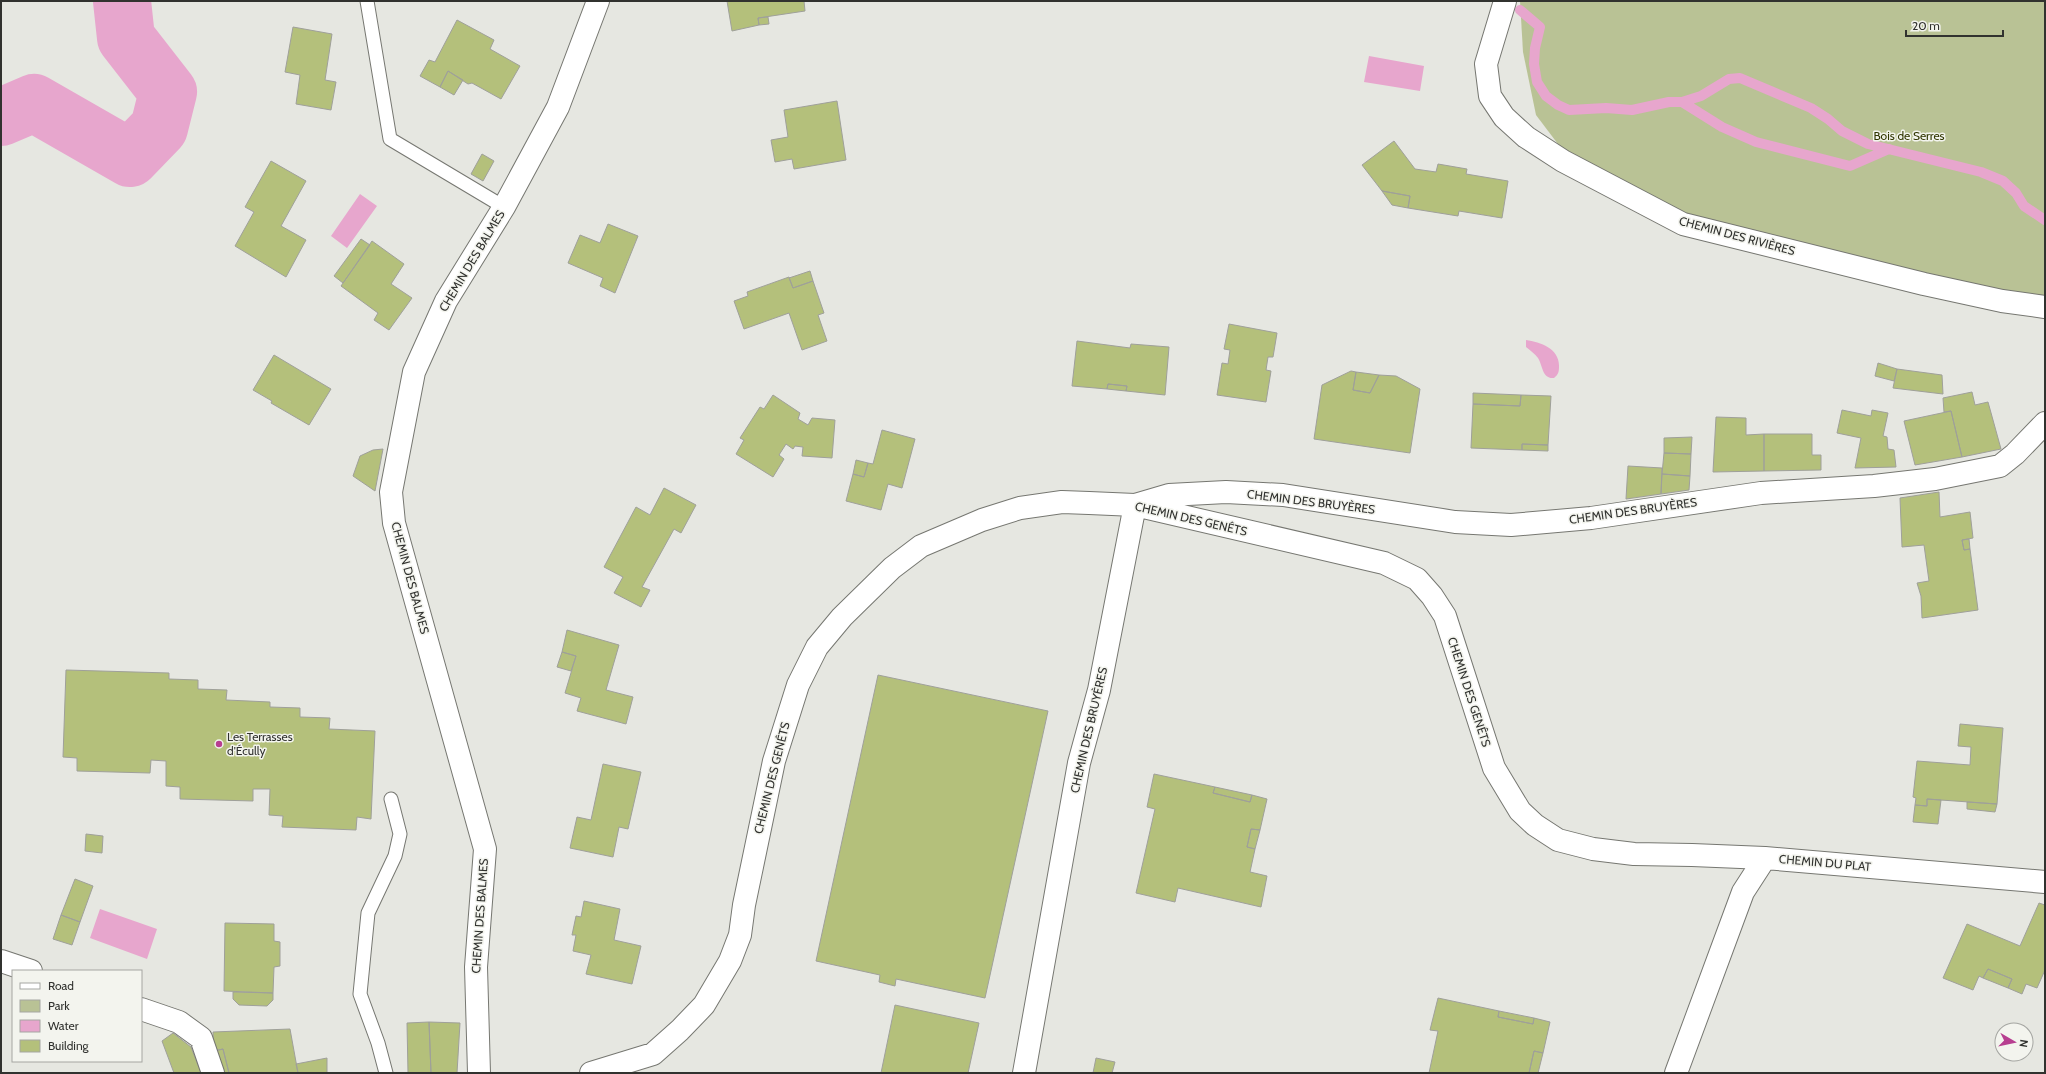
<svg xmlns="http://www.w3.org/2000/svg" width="2046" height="1074" font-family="Cabin,sans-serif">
	<rect width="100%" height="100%" fill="#e6e7e1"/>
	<path fill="#b9c295" d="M1520,1h525v301l-358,-83 -120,-63 -31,-41 -13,-63z"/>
	<path fill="#e7a6cd" d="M1369,56l55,10 -4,25 -56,-9z
		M360,194l17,12 -30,42 -16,-12z
		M1526,340c15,2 34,9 33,27 0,5 -1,8 -5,11 -12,1 -11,-12 -16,-20 -3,-4 -8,-8 -12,-11z
		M100,909l57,20 -10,30 -57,-21z"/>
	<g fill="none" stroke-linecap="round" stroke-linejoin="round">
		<path stroke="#e7a6cd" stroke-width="10" d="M1520,10l20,17 -5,21 -1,16 3,18 9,14 12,9 11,5 37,-2 26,2 37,-8h13l19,-6 28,-17 11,-1 71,30 17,11 14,12 26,13 113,28 22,9 13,12 8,13 21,14
			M1682,102l40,25 34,15 94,24 39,-17"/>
		<path stroke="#e7a6cd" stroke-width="58" d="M1,117l33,-14 96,55 29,-30 9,-36 -42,-54 -4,-37"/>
	</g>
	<path fill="#b4c07b" stroke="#9fa09a" d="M727,1h77l1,10 -47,7 1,7 -27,6z
		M768,17l1,7 -10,1 -1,-7z
		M457,20l37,20 -4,9 30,17 -19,33 -29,-16 -4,1 -20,-13 -8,16 -20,-11 9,-16 6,2z
		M293,27l39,7 -7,46 11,2 -5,28 -35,-6 4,-29 -15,-3z
		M448,71l15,9 -9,15 -14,-8z
		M837,101l9,59 -52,9 -2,-10 -17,3 -4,-22 17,-3 -4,-27z
		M1394,141l21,28 21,3 2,-8 29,5 -1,5 42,7 -6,37 -43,-7 -1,5 -50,-8 2,-12 -28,-5 -20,-26z
		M482,154l12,7 -11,20 -12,-7z
		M271,161l35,20 -25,45 25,14 -20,37 -51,-31 19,-34 -9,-5z
		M1382,191l28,5 -2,12 -16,-3z
		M608,224l30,12 -23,57 -15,-7 3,-8 -35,-15 12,-28 20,8z
		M361,239l9,6 -27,38 -9,-7z
		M372,241l32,23 -13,20 21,14 -23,32 -15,-10 4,-7 -37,-27z
		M810,271l3,10 -20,7 -4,-10z
		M789,277l4,11 20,-7 11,32 -6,2 9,26 -25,9 -13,-37 -45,16 -10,-28 14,-5 -1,-4z
		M1229,324l48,9 -4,24h-5l-2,13 5,1 -5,31 -49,-7 5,-32 6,1 2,-14 -6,-1z
		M1077,341l53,7 1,-4 38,3 -4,48 -39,-4 1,-5 -19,-2 -1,5 -35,-3z
		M274,355l57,34 -22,36 -38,-22 1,-2 -19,-11z
		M1878,363l19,6 -3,12 -19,-5z
		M1897,369l45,6 1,19 -50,-6z
		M1351,371l5,1 -3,18 17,3 9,-18 17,1 24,13 -10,64 -96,-14 8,-54z
		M1356,372l23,3 -9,18 -17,-3z
		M1108,384l19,2 -1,5 -19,-2z
		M1972,392l3,13 13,-3 13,47 -39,8 -11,-46 -7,1 -1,-14z
		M1473,393l48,2 -1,11 -47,-2z
		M773,395l27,18 -2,6 10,6 4,-7 23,2 -3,38 -30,-2 1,-9 -8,-1 -2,3 -7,-5 -7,11 5,4 -11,18 -37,-23 8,-14 -4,-2 20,-31 4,2z
		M1521,395l30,1 -3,49 -26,-1v6l-51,-2 2,-44 47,2z
		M1842,410l29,6 1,-6 16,3 -5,23 4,1 1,12 6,1 2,17 -41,1 6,-30 -24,-5z
		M1951,411l11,46 -47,8 -11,-44z
		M1716,417l30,1v17l18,-1v37l-51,1z
		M882,430l33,9 -13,49 -14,-4 -7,26 -35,-9 7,-27 11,3 4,-14 5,1z
		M1764,434h48v21h9v15l-57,1z
		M1692,437l-1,17 -27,-1v-15z
		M1522,444l26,1v6l-26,-1z
		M383,449l-8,42 -22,-15 7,-20 13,-6z
		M1664,453l27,1 -1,22 -28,-2z
		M856,460l12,3 -4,14 -11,-3z
		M1628,466l34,2 -1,26 -35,5z
		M1662,474l28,2 -1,14 -28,4z
		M664,488l32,17 -15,28 -7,-4 -32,58 8,3 -9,17 -27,-14 9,-16 -19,-10 32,-60 14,8z
		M1939,492l1,25 30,-5 3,26 -11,2 2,10 6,-1 8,61 -56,8 -1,-22 -4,-13 12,-2 -5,-36 -22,2 -2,-49z
		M1969,539l1,10 -6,1 -2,-10z
		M567,630l52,15 -13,45 27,7 -7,27 -49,-13 4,-13 -16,-5 11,-37 -14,-4z
		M562,652l14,4 -5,15 -14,-4z
		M66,670l103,3v6l29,1v9l29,1 -1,10 44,2v5l30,1v9l30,1 -1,11 46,2 -4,88 -14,-2 -1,13 -74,-3 1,-11 -14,-1 1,-26h-17v12l-73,-2v-12l-14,-1v-25l-15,-1 -1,13 -73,-2v-13l-14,-1z
		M878,675l170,36 -63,287 -89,-19 -1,7 -16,-4 1,-7 -64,-14z
		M1960,724l43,4 -6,76 -70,-5v7l-12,-1 1,-7 -3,-1 4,-36 53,4 1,-18 -13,-1z
		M603,764l38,8 -13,57 -9,-2 -6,30 -43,-9 7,-31 14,3z
		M1154,774l61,13 -2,6 37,9 2,-7 15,4 -7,31 -9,-1 -4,18 8,2 -5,23 17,4 -6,31 -83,-19 -3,14 -39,-9 19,-84 -8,-2z
		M1215,787l37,8 -2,7 -37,-9z
		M1927,799l14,1 -3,24 -25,-2 2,-17 12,1z
		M1967,802l30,2 -2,8 -28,-3z
		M1251,829l9,1 -5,19 -8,-2z
		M86,834l17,2 -1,17 -17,-2z
		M75,879l18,7 -13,36 -19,-7z
		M584,901l36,8 -6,31 27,6 -9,38 -46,-10 5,-19 -18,-4 3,-16h-4l4,-19 5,1z
		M2039,903l6,2v65l-8,18 -11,-4 -4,10 -14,-6 4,-9 -24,-10 -5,9 -4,-2 -6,14 -30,-12 24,-54 53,22z
		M61,915l19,7 -8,23 -19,-6z
		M225,923l49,1v17l6,1v24l-6,1 -1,26 -49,-2z
		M1988,969l24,10 -4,9 -25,-10z
		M233,992l40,1v7l-6,6 -28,-1 -6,-6z
		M1438,998l61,13 -1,6 35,7 1,-6 16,4 -7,31 -9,-2 -5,22h-100l9,-42 -8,-1z
		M895,1005l84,18 -11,50h-87z
		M1499,1011l35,7 -1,6 -35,-7z
		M429,1022l31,1 -3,50h-26z
		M429,1022l2,51h-23l-1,-50z
		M290,1029l8,44h-69l-6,-24 -9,2 -1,-19z
		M173,1033l18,14 10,26h-27l-12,-32z
		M223,1049l6,24h-11l-4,-22z
		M1534,1051l9,2 -5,20h-9z
		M327,1058v15h-29l-2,-9z
		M1096,1058l19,4 -3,11h-19z"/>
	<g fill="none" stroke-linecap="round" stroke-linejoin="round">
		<defs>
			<path id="lane" d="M367,1l23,138 114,68
				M386,1073l-8,-30 -18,-49 8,-81 27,-57 5,-22 -9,-35"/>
			<path id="street" d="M1505,1l-19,63 4,32 14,21 22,20 37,24 120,63 241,60 78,17 43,6
				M1,961l30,10
				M141,1009l38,13 22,16 12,35
				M479,1073l-3,-106 9,-118 -91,-326 -3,-31 23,-120 32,-71 58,-94 54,-100 40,-106
				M591,1073l62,-19 27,-24 24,-25 26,-44 10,-26 4,-30 30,-144 24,-76 19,-38 25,-30 50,-49 29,-22 61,-26 38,-12 42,-6 27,1 46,2 249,58 33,16 15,17 13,20 49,152 26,43 15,14 23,15 35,9 41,5 58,1 73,3 280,24
				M1024,1073l55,-310 20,-73 36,-185 34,-10 57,-3 57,3 172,27 56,3 80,-7 170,-25 113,-7 61,-7 65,-13 15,-12 30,-31
				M1676,1073l67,-181 22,-34"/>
		</defs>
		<use href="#lane" stroke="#767771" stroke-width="15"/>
		<use href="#street" stroke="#767771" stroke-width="24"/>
		<use href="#lane" stroke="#fff" stroke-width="13"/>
		<use href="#street" stroke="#fff" stroke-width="22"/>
	</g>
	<circle fill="#b73e90" stroke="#f3f4ee" stroke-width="1.5" cx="219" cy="744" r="4"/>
	<g text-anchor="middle" stroke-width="3" stroke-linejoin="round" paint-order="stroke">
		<g font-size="12" fill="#303600" stroke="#f3f4ee">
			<text x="1909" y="140">Bois de Serres</text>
		</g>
		<g font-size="12" fill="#31322f" stroke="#f3f4ee">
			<text transform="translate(1737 236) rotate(15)" y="4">CHEMIN DES RIVIÈRES</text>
			<text transform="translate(472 261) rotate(-59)" y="4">CHEMIN DES BALMES</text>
			<text transform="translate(1311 502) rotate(7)" y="4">CHEMIN DES BRUYÈRES</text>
			<text transform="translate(1633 511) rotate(-8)" y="4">CHEMIN DES BRUYÈRES</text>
			<text transform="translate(1191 519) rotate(13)" y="4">CHEMIN DES GENÊTS</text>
			<text transform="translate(410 578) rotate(75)" y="4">CHEMIN DES BALMES</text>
			<text transform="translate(1469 692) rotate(72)" y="4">CHEMIN DES GENÊTS</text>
			<text transform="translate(1089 730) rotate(-77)" y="4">CHEMIN DES BRUYÈRES</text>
			<text transform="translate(772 778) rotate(-76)" y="4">CHEMIN DES GENÊTS</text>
			<text transform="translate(1825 863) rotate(5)" y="4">CHEMIN DU PLAT</text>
			<text transform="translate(480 916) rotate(-86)" y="4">CHEMIN DES BALMES</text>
		</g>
		<g font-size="12" fill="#31322f" stroke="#f3f4ee" text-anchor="start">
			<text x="227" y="741">Les Terrasses<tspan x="227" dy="14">d'Écully</tspan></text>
		</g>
	</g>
	<rect width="2046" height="1074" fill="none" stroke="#31322f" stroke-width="4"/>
	<rect x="12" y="970" width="130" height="92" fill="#f3f4ee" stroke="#a5a6a2"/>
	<rect x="20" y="983" width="20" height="6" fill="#ffffff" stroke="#a5a6a2"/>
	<text x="48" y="990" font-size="12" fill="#31322f">Road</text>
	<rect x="20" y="1000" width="20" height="12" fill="#b9c295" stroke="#a5a6a2"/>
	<text x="48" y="1010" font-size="12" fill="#31322f">Park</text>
	<rect x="20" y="1020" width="20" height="12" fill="#e7a6cd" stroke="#a5a6a2"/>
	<text x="48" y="1030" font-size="12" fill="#31322f">Water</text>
	<rect x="20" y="1040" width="20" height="12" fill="#b4c07b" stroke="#a5a6a2"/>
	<text x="48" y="1050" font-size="12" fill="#31322f">Building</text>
	<g transform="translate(2014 1042) rotate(99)"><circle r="19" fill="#f3f4ee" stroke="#a5a6a2"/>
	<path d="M0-3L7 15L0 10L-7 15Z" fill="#b73e90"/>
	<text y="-6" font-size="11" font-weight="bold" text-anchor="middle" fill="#31322f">N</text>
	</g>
	<path d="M1906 30v6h97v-6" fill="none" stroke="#31322f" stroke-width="2"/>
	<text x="1912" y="30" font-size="12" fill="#31322f" stroke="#f3f4ee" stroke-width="3" paint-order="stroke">20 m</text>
</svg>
